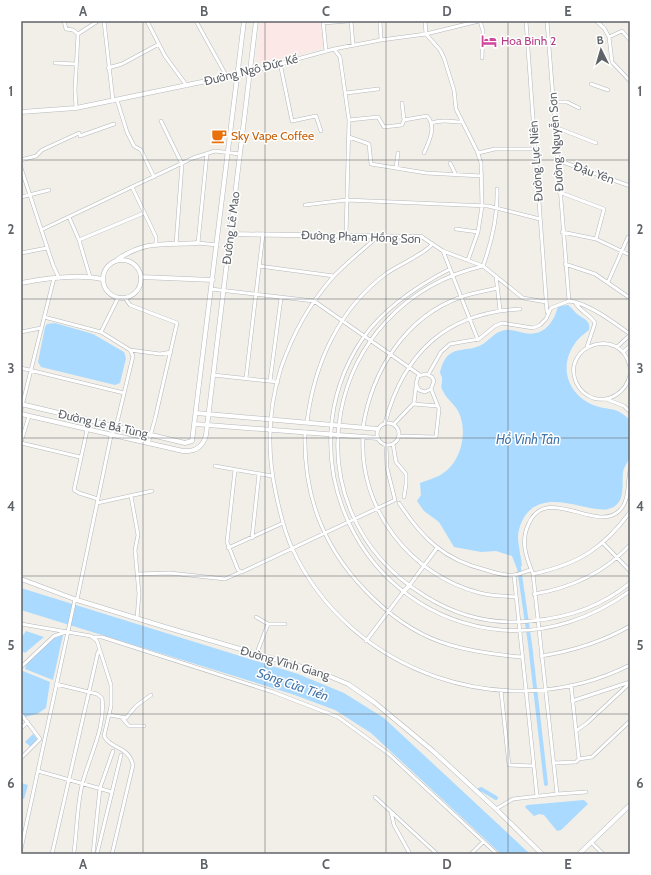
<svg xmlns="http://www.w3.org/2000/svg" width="651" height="875" font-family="Cabin,sans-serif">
	<rect width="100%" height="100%" fill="#f1efe8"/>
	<path fill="#fce8e6" d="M261,21h60l2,24 -3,4 -58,15 -5,-5z"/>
	<path fill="#aadaff" d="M568,305c3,2 5,5 8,8 6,6 15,6 13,17 -5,4 -12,9 -15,15 -16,23 -5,52 22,61 15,5 19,0 33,13 2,7 3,29 1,37 -1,5 -6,10 -7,16 -1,9 1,20 -3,28 -14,27 -63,-15 -91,11 -6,6 -10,15 -11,25 0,9 3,20 4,30l-5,3 -5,-13 -16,-5 -15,1 -27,-5 -15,-25 -15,-11 -7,-10 4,-6 -1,-12c7,-3 16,-5 22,-9 19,-12 26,-41 17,-61 -4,-9 -12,-13 -16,-22 -3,-5 -1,-6 -1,-11 1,-3 -2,-5 -2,-8 8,-31 25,-17 43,-28 8,-5 12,-13 23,-14 6,-1 12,2 18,3 19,4 30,-10 34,-27z
		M55,323l38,11 31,18 2,6 -6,25 -5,2 -74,-18 -3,-5 7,-35 2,-3z
		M21,588l277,86 46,19 40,25 146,136h-29l-130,-121 -36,-23 -43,-16 -271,-84z
		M26,631l18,6 -19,16 -4,-3v-12z
		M63,635l-10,45 -28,-11 1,-4c11,-11 21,-26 37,-30z
		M23,671l27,11 -4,26 -9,6 -12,3 -4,-5v-39z
		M33,734l4,5 -6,8 -6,-5z
		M21,783l7,2 -4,14 -3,-1z
		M584,800l4,4 -27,26 -4,1 -13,-16 -5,-1 -5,2 -9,-9 2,-2z"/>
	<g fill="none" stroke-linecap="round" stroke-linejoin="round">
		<path stroke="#aadaff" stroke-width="4" d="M519,568l11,76 16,140
			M477,791l4,-2 15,9"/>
		<defs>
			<path id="minor" d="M64,21l2,8 7,1 5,4 -3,56 1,18
				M104,21l9,80
				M147,21l18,35 22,30
				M196,21l31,56
				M323,21l3,30
				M351,21l2,24
				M380,21l1,19
				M425,21l1,13 14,16 4,8 10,32 2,19 21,42 4,12 1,43 -4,26 -10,28
				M480,21l3,10 -1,27
				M526,21l21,291
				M547,21l22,280
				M596,21l8,7 5,9 3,25 18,19
				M323,23l25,-2
				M78,34l20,-13
				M609,37l13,-6 8,9
				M334,49l6,8 9,63 -3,115
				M55,63l21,1
				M280,63l12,58 24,-5 5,15
				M108,68l14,-4 37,-20
				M250,72l84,-23 47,-9 45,-6 53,-13
				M591,84l17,6
				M346,93l32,-4
				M117,100l10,32 7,14 7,4 13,27
				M553,102h14l12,6
				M402,103l2,17
				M349,120l29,-3 6,10 18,-2 2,-5 23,-4c10,11 2,25 -3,37
				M161,121l21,43 -6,80
				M432,123c10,-4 20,-1 30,-1
				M555,129h5l36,14
				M349,137l20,7 2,20 55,9 56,3
				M207,153l-9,90 19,2
				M478,153l17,-4h40
				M21,160l15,-4 6,-6 37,-17 1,3 34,-12
				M557,160l73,26
				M450,163l5,10
				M21,168l32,97 6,13
				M396,168l2,-15
				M132,187l24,50v7
				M497,189c1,27 -5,52 -14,77 -160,37 -200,243 -58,330 32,20 69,29 106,25 36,-3 71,-15 99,-38
				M559,192l45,17 -8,30
				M21,197l28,-7
				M305,205l41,-5 142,6 52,13
				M69,217l10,23 11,37
				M456,229l22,3
				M41,230l152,-72 22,-7 25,3
				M562,232l34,7 34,16
				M377,237c-14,13 -31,26 -44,40 -23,26 -41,59 -52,91 -13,41 -14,85 -5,126 4,19 8,37 16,54 58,126 215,179 338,117
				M422,237l21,14 40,15 40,32 23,4
				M79,240l65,-27
				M443,251l35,89
				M21,253l26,-5
				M565,264l30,10 35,24
				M259,266l75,10
				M450,269c-33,17 -65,38 -87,69 -80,118 -3,279 138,292 46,4 92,-12 129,-39
				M496,276l4,34
				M608,282l20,-45
				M211,289l103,12 106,74
				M125,298l5,7 47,18 -22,96 -7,25
				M575,302c20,6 38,20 55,32
				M44,317l57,15 29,18 30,4 11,-2
				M21,332l20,-4
				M101,332l17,-34
				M617,347l13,-12
				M623,352l7,-6
				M630,367c-9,-42 -69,-22 -54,15 3,7 9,13 17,16 17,5 33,-6 37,-23
				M21,368l103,25
				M213,375l65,7
				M428,375l13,-23 9,-8 29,-5 16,-13 7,-3 31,5 7,-3 6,-6 5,-11 18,-7 6,1c5,10 15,12 20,21l-8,24
				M246,378l17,-144
				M270,381l11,-83
				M606,399l18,7 6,6
				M413,404l25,2
				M21,410l33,-132
				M307,422c7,-57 31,-113 80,-149 10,-7 41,-21 45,-29
				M377 434a11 11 0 1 1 22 0a11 11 0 1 1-22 0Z
				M385,423c19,-71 61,-110 135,-114
				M394,424l20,-21 2,-17
				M363,427c9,-56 42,-110 98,-130 12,-4 24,-6 36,-9
				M87,430l-13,60 5,3 19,6
				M305,432c-2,68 21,122 70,168 21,20 47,37 75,45 24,7 48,10 72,12
				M399,436l37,1 3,-28 -8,-20 3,-8 -2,-4 -6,-3 -8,2 -2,8 3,6 6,2 6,-3
				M363,437c-4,72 47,138 117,156 11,3 25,3 36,4
				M21,442l8,-26
				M21,443l59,14
				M393,444l3,18 10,12v10l-2,13
				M215,466l57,10
				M235,470l-8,72 11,28 4,2 153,-72 -8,-32 -1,-23
				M131,496l7,39 -3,15 4,44 -2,24
				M97,503l55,-12
				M399,503c23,35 45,57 87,67 9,3 18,6 27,5 6,0 12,-4 18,-5
				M252,538l7,-64
				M603,543l27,28
				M228,548l55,-25
				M137,574l33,-1 55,6 16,-7
				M533,574c-7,-17 -13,-33 -4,-51 18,-39 67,10 90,-12 11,-10 8,-27 11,-40
				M514,575l23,221
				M409,586l28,-38
				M534,594c37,-6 70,-21 96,-49
				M77,600l34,-164 5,-9 17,-71 -3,-6
				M256,617l12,7h17
				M21,624l70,12 6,5 14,44v21l-7,30c7,14 24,9 29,29l-21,89
				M94,637h8l171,55 65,25 51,37 108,100
				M366,641l37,-49
				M256,655l12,-31
				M541,656c32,-5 61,-14 89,-30
				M21,667l33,-31 12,-4
				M56,684l41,10 5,4c4,29 -13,59 -20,87 -5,21 -5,45 -8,67
				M501,691l8,74 25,1
				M572,701l58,-19
				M21,714l19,25 -19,19
				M110,715l16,3 10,-12 15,-11
				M122,718l7,8h15
				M21,728l7,-6
				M576,731l11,-8 43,-40
				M579,759l13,-2 38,-36
				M554,763l22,-1 3,-3 -8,-74
				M38,771l74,21
				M557,794l29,-2
				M375,797l62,57
				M496,809l17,-10 44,-5 -24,-220c45,-10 70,-25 97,-62
				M391,812l3,13 16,29
				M591,842l12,12
				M21,849l54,-250
				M52,854l46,-202
				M93,854l7,-66 13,-37
				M97,854l24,-99
				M471,854l12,-12"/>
			<path id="tertiary" d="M21,112l55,-4 174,-36
				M230,234l192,3
				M118,259c28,-19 48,-14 80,-16
				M103 279a19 19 0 1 1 38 0a19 19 0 1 1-38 0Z
				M141,277l72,3
				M21,283c26,-5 55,-9 81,-4
				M21,404l164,39 7,-2 52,-420
				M196,413l182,16
				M21,414l162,37c12,1 20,-4 23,-16l50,-414
				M195,424l183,14
				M21,579l56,21 88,27 154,45 29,12 26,18 59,49 63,58 46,45
				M403,592l6,-6
				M579,854l51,-49"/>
		</defs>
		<use href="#minor" stroke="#b5b8bc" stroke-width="4"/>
		<use href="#tertiary" stroke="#b5b8bc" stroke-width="5"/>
		<use href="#minor" stroke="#fff" stroke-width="3"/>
		<use href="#tertiary" stroke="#fff" stroke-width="4"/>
	</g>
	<path fill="none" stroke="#5f6368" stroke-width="1" stroke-opacity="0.55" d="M143,21v833M265,21v833M386,21v833M508,21v833M21,160h609M21,299h609M21,438h609M21,576h609M21,714h609"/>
	<defs>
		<symbol id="hotel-bare" viewBox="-9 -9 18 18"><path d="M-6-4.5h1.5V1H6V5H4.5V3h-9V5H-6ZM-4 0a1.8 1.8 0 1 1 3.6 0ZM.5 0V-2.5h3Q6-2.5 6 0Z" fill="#d1479c" stroke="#fff" stroke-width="2.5" paint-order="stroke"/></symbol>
		<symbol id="cafe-bare" viewBox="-9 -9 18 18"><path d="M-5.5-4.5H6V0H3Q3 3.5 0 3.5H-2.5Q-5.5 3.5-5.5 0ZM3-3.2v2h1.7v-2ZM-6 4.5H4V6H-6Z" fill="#e8710a" stroke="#fff" stroke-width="2.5" paint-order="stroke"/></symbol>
	</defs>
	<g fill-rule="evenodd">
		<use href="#hotel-bare" x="478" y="30" width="22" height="22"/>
		<use href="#cafe-bare" x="208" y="125" width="22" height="22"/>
	</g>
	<g text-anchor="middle" stroke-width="3" stroke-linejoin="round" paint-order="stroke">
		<g font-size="12" fill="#b23c85" stroke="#fff" text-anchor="start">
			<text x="501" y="45">Hoa Binh 2</text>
		</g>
		<g font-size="12" fill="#5f6368" stroke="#fff">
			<text transform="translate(251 70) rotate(-14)" y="4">Đường Ngô Đức Kế</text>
			<text transform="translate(556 142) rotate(-94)" y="4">Đường Nguyễn Sơn</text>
			<text transform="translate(536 161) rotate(-94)" y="4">Đường Lục Niên</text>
			<text transform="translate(594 173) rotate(20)" y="4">Đậu Yên</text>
			<text transform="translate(231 228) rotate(-83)" y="4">Đường Lê Mao</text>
			<text transform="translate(361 237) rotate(2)" y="4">Đường Phạm Hồng Sơn</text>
			<text transform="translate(103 424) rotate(13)" y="4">Đường Lê Bá Tùng</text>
			<text transform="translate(285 663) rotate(16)" y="4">Đường Vĩnh Giang</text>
		</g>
		<g font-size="12" fill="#c56008" stroke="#fff" text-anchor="start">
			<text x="231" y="140">Sky Vape Coffee</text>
		</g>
		<g font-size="13" font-style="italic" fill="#4174aa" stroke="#fff">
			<text x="528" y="444">Hồ Vinh Tân</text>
			<text transform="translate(293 684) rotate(19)" y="5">Sông Cửa Tiền</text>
		</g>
	</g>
	<rect width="651" height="875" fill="none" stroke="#ffffff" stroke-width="44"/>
	<g transform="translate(601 50) rotate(355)" stroke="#ffffff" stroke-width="3" paint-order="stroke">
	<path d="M0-3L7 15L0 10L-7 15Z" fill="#5f6368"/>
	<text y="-6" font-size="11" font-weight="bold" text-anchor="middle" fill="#5f6368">B</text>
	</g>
	<rect x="22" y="22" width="607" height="831" fill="none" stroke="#5f6368" stroke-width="1.5"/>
	<g font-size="13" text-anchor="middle" font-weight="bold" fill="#5f6368">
		<text x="83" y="16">A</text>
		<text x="204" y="16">B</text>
		<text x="326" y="16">C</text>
		<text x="447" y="16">D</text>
		<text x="568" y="16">E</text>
		<text x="11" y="96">1</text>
		<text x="640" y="96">1</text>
		<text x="11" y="234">2</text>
		<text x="640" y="234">2</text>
		<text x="11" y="373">3</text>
		<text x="640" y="373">3</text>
		<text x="11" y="511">4</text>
		<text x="640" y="511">4</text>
		<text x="11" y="650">5</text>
		<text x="640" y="650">5</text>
		<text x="11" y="788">6</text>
		<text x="640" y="788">6</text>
		<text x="83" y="869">A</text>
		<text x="204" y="869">B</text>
		<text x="326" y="869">C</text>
		<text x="447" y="869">D</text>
		<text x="568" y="869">E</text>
	</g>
</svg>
